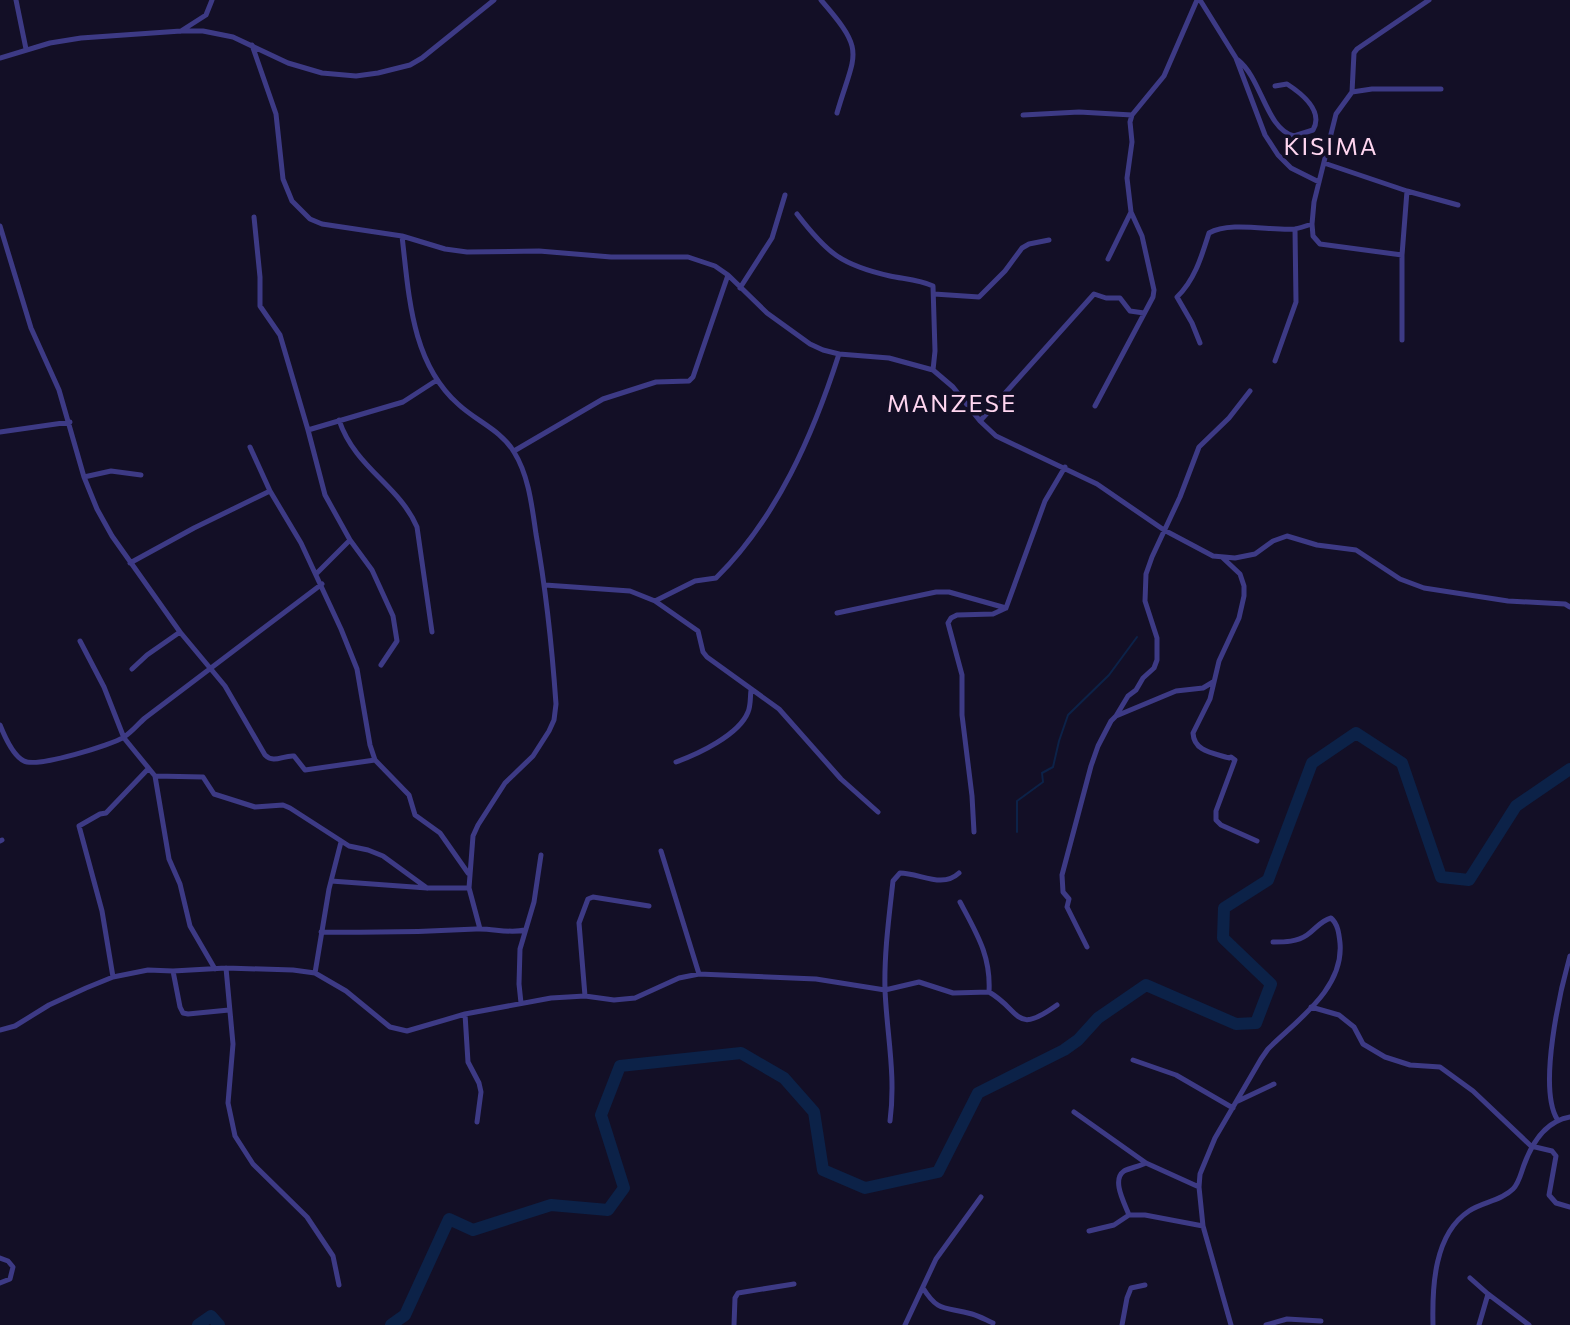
<svg xmlns="http://www.w3.org/2000/svg" width="1570" height="1325" font-family="Commissioner,sans-serif">
	<rect width="100%" height="100%" fill="#130f26"/>
	<g fill="none" stroke-linecap="round" stroke-linejoin="round">
		<path stroke="#0c2248" stroke-width="2" d="M1017,832v-31l26,-19 -1,-9 11,-6 6,-26 9,-26 41,-40 28,-38"/>
		<path stroke="#0c2248" stroke-width="12" d="M198,1325l13,-9 8,9
			M391,1325l14,-10 44,-96 24,11 78,-25 57,5 16,-22 -23,-73 19,-49 121,-13 43,25 30,34 9,58 42,18 73,-16 40,-79 86,-43 14,-10 20,-22 48,-33 90,39 20,-1 15,-39 -48,-46 1,-30 44,-28 44,-117 44,-30 46,30 39,114 28,3 47,-74 54,-37"/>
		<path stroke="#3d3a85" stroke-width="5" d="M16,0l10,49
			M821,0c46,53 34,51 16,113
			M1200,0l36,58 29,77 13,20 13,13 28,14
			M181,31l25,-16 6,-15
			M252,45l24,69 7,65 9,22 18,18 12,5 80,12 43,13 22,3 72,-1 72,6h77l27,9 13,9 39,38 43,31 13,6 16,4 50,4 44,12 20,17 27,34 16,15 101,48 67,46 49,26 22,2 20,-4 18,-13 14,-5 30,9 39,5 44,29 24,9 84,13 57,3 5,3
			M0,58l50,-15 31,-5 100,-7h22l30,6 55,26 34,10 34,3 22,-3 32,-8 12,-7 72,-58
			M1238,60c24,19 28,69 56,76l19,-6c11,-19 -12,-37 -26,-46l-12,2
			M1352,92l20,-3h69
			M1023,115l56,-3 53,3
			M1324,163l83,28 51,14
			M797,214c30,39 44,51 93,62 14,3 30,4 43,10l2,65 -2,19
			M254,217l6,60v29l20,29 28,95
			M0,226l31,102 28,62 25,87 13,32 15,27 68,96 45,54 40,69c9,9 18,0 29,1l11,14 70,-10
			M402,236c7,59 9,126 56,168 18,17 43,26 56,48 15,24 18,55 22,82 10,56 16,113 20,170l-2,16 -5,11 -16,25 -28,27 -27,42 -5,11 -4,52 11,41
			M1402,255l-82,-11 -7,-8 -1,-12 2,-22 22,-88 16,-22 2,-39 3,-4 72,-49
			M1108,259l23,-47 -4,-34 5,-36 -2,-20 2,-7 32,-39 33,-76
			M740,288l32,-50 13,-43
			M934,294l45,3 26,-26 17,-23 7,-4 20,-4
			M1402,340v-85l5,-64
			M1200,343l-8,-20 -15,-26c18,-17 25,-42 32,-64 21,-12 62,-2 86,-4 5,-1 11,-3 17,-5
			M1275,361l21,-59 -1,-73
			M1095,406l58,-109 1,-7 -12,-54 -11,-24
			M339,420c16,48 60,65 78,107l15,105
			M980,421l114,-127 12,4h14l10,13 14,2
			M0,432l70,-10
			M250,447l20,44 31,52 40,86 16,40 13,76 5,15 34,35 6,20 25,18 28,40
			M514,451l89,-52 53,-17 33,-1 4,-4 35,-102
			M84,477l27,-6 30,4
			M1223,558l17,16 4,12v10l-5,22 -20,43 -9,38 -17,34c1,19 21,20 36,25l2,-1 4,3 -19,51v9l5,5 36,16
			M130,563l64,-35 76,-37
			M316,574l34,-34
			M545,585l85,6 25,10 43,30 5,21 4,5 72,52 62,70 37,33
			M655,601l40,-20 21,-3c61,-60 97,-143 123,-224
			M837,613l99,-21h13l57,16
			M80,641l24,46 20,51 31,38 48,1 11,17 41,13 28,-2 7,3 59,38 19,4 15,6 44,32
			M381,665l16,-24 -4,-25 -21,-46 -22,-30 -25,-45 -17,-65 95,-28 34,-22
			M132,669l15,-14 33,-23
			M1116,716l12,-20 8,-6 7,-12 11,-10 3,-8v-22l-12,-37 1,-27 6,-17 28,-60 19,-50 30,-29 21,-27
			M0,725c4,10 13,31 24,36 13,7 88,-16 100,-24 8,-5 14,-13 21,-19l177,-134
			M676,762c22,-8 63,-27 72,-50 3,-7 2,-15 3,-22
			M155,776l14,83 11,25 10,42 25,43
			M974,832l-2,-36 -10,-81v-40l-14,-52 3,-5 6,-3 36,-1 13,-6 39,-107 20,-34
			M0,841l2,-1
			M661,851l38,123
			M331,881l96,7h42
			M960,902c17,32 31,54 29,90
			M321,932c52,1 103,0 155,-3 17,-1 32,5 49,1
			M1087,947l-20,-40 2,-8 -6,-7 -1,-17 29,-109 7,-20 13,-25 5,-5 60,-25 27,-3 10,-6
			M226,968l7,76 -5,59 7,33 18,28 54,53 26,39 6,29
			M173,971l7,36 3,6 5,1 41,-4
			M315,973l14,-84 12,-47
			M113,977l-11,-66 -23,-85 21,-12 6,-1 42,-44
			M585,996l-6,-73 9,-24 5,-2 56,9
			M521,1003l-2,-19 1,-35 14,-47 7,-47
			M1311,1007l28,8 15,12 9,17 22,13 25,8 30,2 33,24 58,55 21,5 4,5 -7,39 7,8 14,4
			M465,1014l3,48 11,21 2,9 -4,30
			M0,1030l15,-4 34,-21 37,-17 27,-11 35,-7 25,1 53,-3 67,2 22,3 31,18 44,36 17,4 58,-17 86,-16 34,-2 29,4 21,-2 44,-20 20,-4 117,5 69,11 34,-8 34,11 36,-1c33,19 25,44 68,13
			M1133,1060l43,15 57,33
			M1238,1101l36,-17
			M1074,1112l72,51 53,24
			M1557,1119c-19,-32 3,-128 13,-163
			M890,1121c6,-46 -3,-85 -5,-131 -1,-36 4,-73 8,-109l7,-8c20,0 42,16 59,0
			M1129,1215c-4,-11 -18,-35 -5,-44 6,-3 16,-5 22,-8
			M1089,1231l25,-6 15,-10h16l58,11
			M0,1258l8,3 5,6 -3,12 -10,4
			M1470,1278l18,16 41,31
			M923,1288c16,26 23,18 49,26 7,2 14,6 21,9
			M734,1325l1,-27 3,-5 56,-9
			M905,1325l31,-66 45,-62
			M1122,1325l5,-27 4,-10 14,-3
			M1231,1325l-28,-99 -4,-39 1,-13 15,-36 46,-79 7,-10c29,-29 76,-60 72,-106 -1,-9 -2,-19 -9,-25 -11,3 -15,11 -24,17 -10,7 -22,7 -34,7
			M1266,1325l21,-6 34,2
			M1433,1325c-1,-38 1,-91 36,-114 13,-9 32,-10 44,-22 6,-6 8,-16 11,-24 8,-22 22,-44 46,-48
			M1479,1325l9,-31"/>
	</g>
	<g text-anchor="middle" stroke-width="7" stroke-linejoin="round" paint-order="stroke">
		<g font-size="24" letter-spacing="2" fill="#ffd6f0" stroke="#130f26">
			<text x="1331" y="155">KISIMA</text>
			<text x="952" y="412">MANZESE</text>
		</g>
	</g>
</svg>
